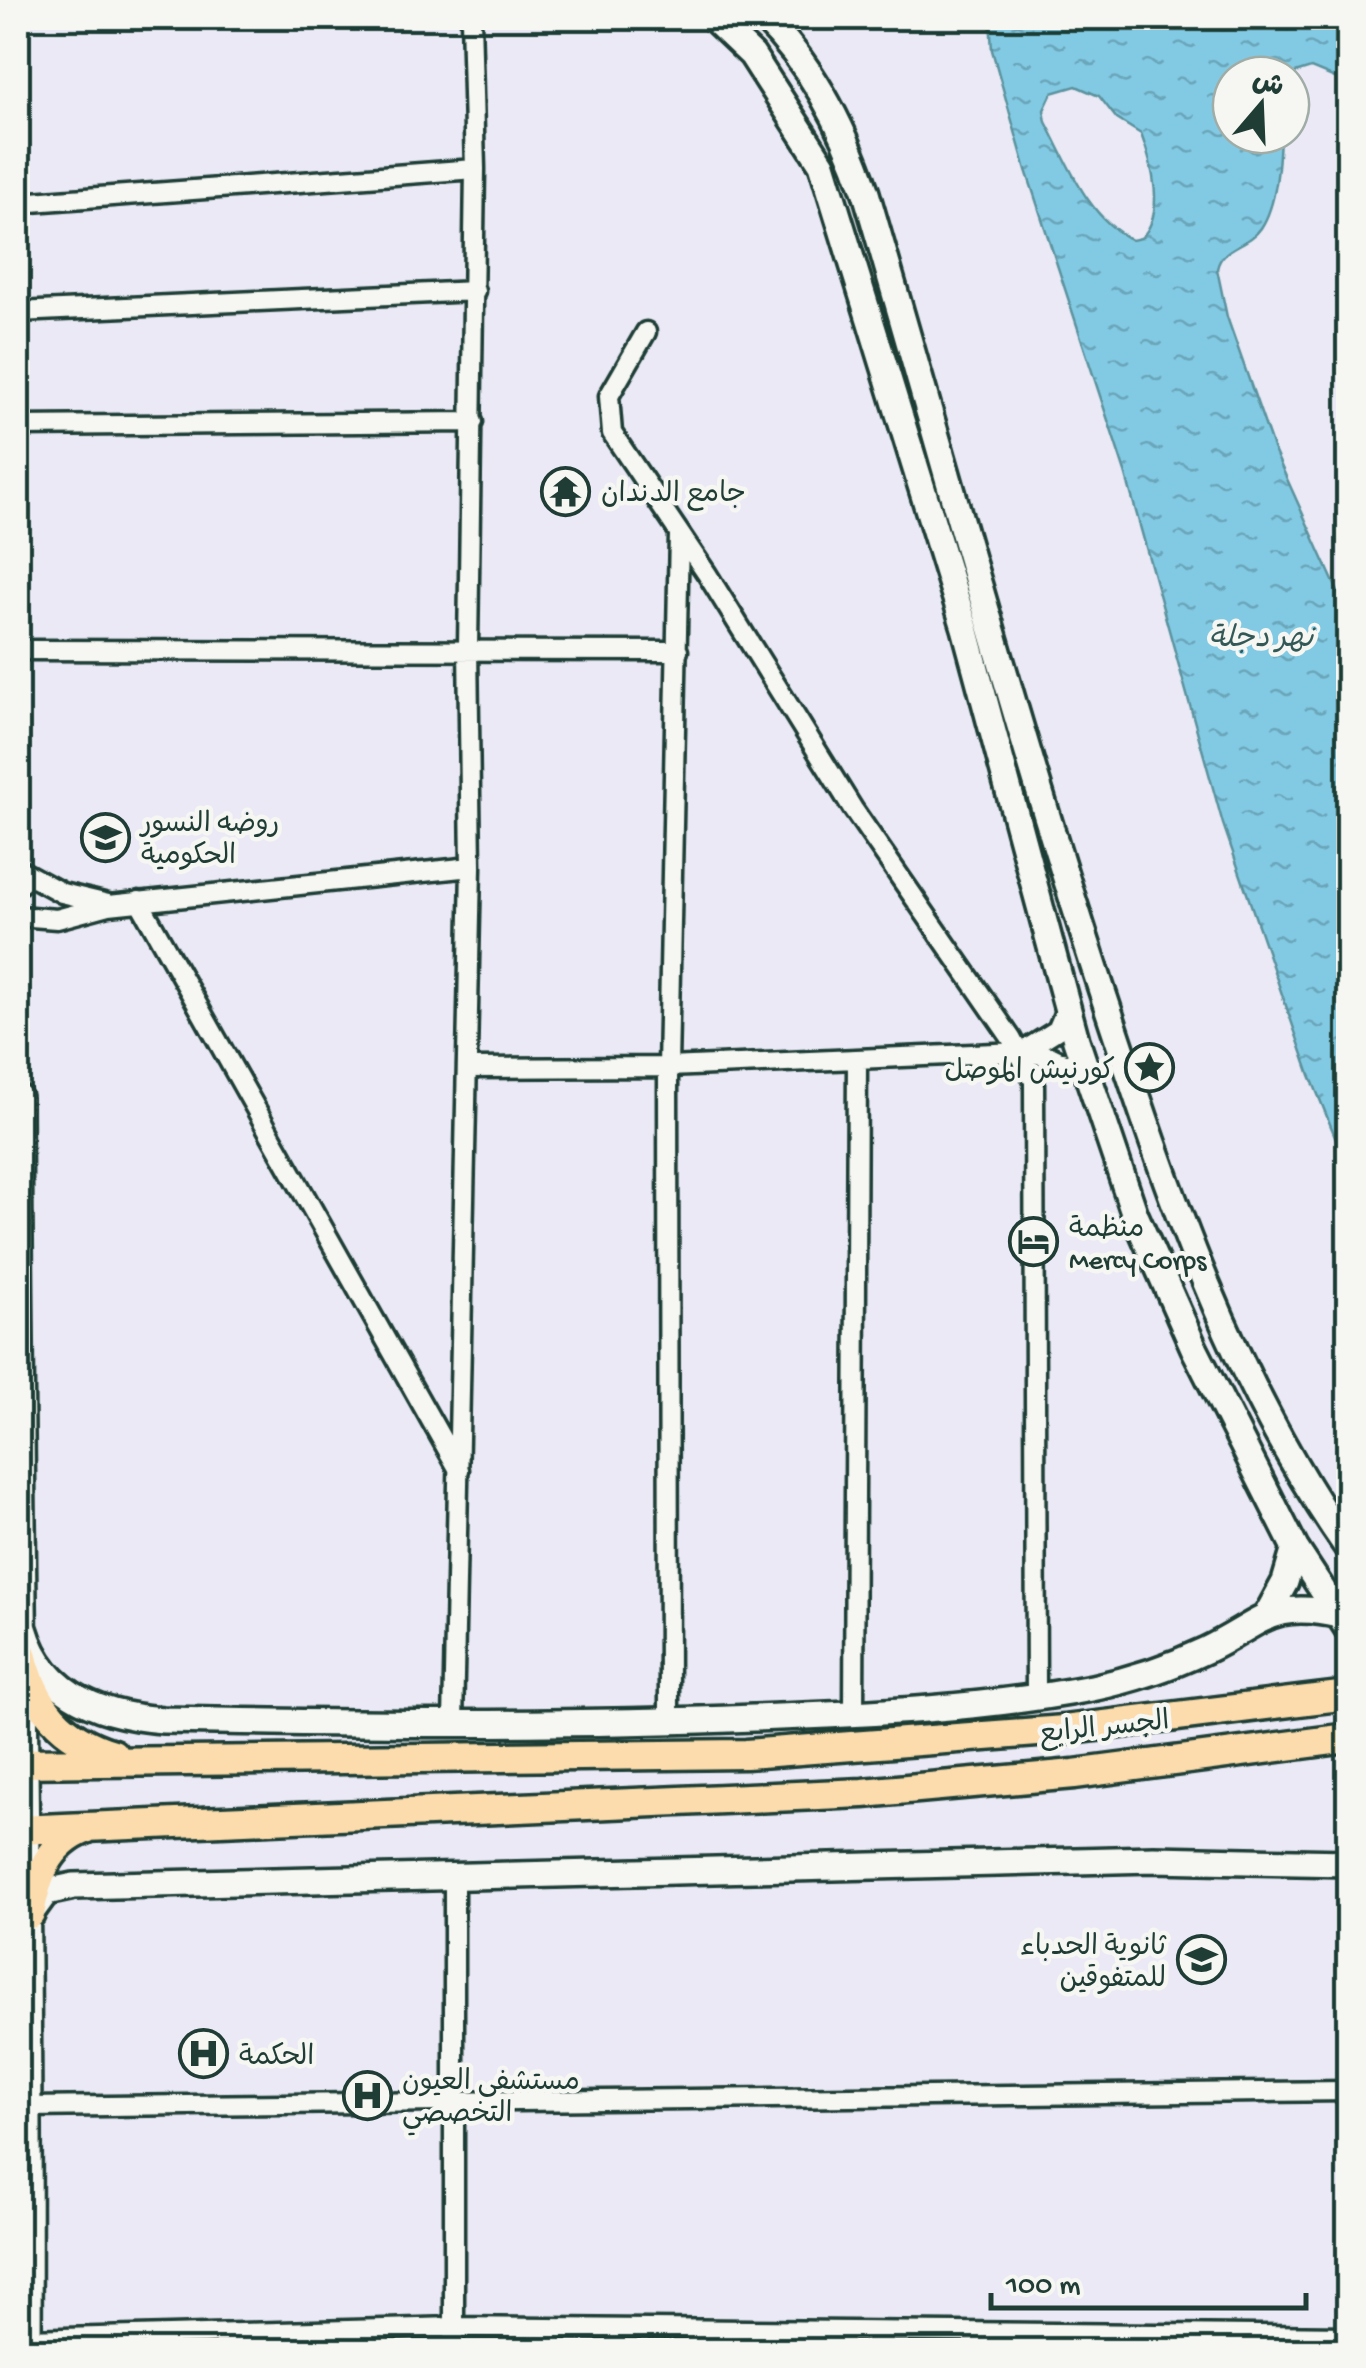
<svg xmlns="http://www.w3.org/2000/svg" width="1366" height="2368" font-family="'Gochi Hand','Playpen Sans Arabic',sans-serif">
	<defs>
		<pattern id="water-ripples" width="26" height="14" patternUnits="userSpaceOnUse" patternTransform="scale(2.5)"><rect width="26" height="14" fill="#82cae3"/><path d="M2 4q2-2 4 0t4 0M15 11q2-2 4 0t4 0" fill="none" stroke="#6aa5b9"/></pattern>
	</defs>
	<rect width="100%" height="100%" fill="#ebe9f6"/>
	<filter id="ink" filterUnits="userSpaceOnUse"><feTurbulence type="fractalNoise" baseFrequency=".01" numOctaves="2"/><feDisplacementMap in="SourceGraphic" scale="20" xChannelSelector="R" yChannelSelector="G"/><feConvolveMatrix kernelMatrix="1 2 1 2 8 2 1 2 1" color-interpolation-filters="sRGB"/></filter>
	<g filter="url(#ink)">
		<path fill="url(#water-ripples)" stroke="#5a929d" stroke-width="2.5" fill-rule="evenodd" d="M990,18h358v74l-8,-12 -29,-12 -16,5 -4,12v-10h-60v60h49c-1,27 -3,69 -19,93 -12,18 -40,18 -44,41l10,48 46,131 75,166v554l-38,-93 -87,-251 -98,-352 -99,-302 -34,-120zM1076,86l23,10 18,23 24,15c11,29 25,80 0,104l-9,2c-45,-23 -63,-75 -86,-118l-2,-12 8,-17z"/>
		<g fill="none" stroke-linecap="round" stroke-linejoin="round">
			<defs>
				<path id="street" d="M18,203l457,-34
					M18,312l457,-21
					M646,332l-37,64 3,37 95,141 146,235 158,229 23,43 2,615
					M18,426l455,-4
					M18,650l660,1
					M18,869l44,24 46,11
					M139,901l320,569
					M18,916l39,3 52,-14 362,-38
					M1025,1050l32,-20 10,-23
					M468,1068l200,-1 351,-15 31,4 37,18
					M854,1714l3,-655
					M669,1721l-1,-654 11,-533
					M453,1723l18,-856 -3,-220 7,-478 -4,-151
					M454,1879v471
					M29,2107l1319,-16
					M28,2339l426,-12 894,9"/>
				<path id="secondary" d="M713,18l39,37 70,109 143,464 111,412 59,175 59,133 101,200 53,81
					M764,18c49,48 80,110 102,175 78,266 150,534 236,798 64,194 127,388 246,557
					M18,876v5
					M18,1097c2,418 12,836 10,1253
					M1268,1613l17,-31 10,-34
					M21,1616c15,75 73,99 142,104 197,4 394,6 590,-2 112,-4 228,-9 339,-30 39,-8 78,-21 114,-38 56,-27 65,-51 133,-35
					M30,1914l16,-22 28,-6 1080,-27 194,4"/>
				<path id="primary" d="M22,1654c12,52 39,84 91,100
					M18,1763l728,-9 318,-24 284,-35
					M18,1830l845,-37 211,-19 274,-36
					M30,1914c6,-37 19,-71 56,-85"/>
			</defs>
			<use href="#street" stroke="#1f3d34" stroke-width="25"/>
			<use href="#secondary" stroke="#1f3d34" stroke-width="32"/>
			<use href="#primary" stroke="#1f3d34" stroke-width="35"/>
			<use href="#street" stroke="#f6f6f2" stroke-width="18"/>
			<use href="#secondary" stroke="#f6f6f2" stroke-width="25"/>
			<use href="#primary" stroke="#fcdcac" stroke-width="28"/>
		</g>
	</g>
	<defs>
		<symbol id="temple-ring" viewBox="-11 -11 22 22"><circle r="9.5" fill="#f6f6f2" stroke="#1f3d34" stroke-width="1.5"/><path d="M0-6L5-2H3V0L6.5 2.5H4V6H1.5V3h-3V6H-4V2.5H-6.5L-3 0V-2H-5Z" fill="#1f3d34"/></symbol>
		<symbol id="school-ring" viewBox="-11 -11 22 22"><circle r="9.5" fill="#f6f6f2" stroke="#1f3d34" stroke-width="1.5"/><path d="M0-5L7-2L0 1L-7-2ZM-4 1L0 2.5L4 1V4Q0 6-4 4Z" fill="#1f3d34"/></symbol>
		<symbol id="sight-ring" viewBox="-11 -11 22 22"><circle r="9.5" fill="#f6f6f2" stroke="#1f3d34" stroke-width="1.5"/><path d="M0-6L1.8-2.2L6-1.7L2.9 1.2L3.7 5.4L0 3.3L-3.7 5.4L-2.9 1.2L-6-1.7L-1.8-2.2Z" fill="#1f3d34"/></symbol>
		<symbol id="hotel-ring" viewBox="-11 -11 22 22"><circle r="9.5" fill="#f6f6f2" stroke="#1f3d34" stroke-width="1.5"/><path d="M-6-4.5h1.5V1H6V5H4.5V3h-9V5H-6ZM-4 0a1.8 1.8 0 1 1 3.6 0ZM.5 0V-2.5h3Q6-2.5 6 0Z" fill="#1f3d34"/></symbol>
		<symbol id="hospital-ring" viewBox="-11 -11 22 22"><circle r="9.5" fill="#f6f6f2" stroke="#1f3d34" stroke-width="1.5"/><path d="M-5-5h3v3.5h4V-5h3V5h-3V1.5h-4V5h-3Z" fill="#1f3d34"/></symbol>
	</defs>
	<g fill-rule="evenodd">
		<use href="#temple-ring" x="538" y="464" width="55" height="55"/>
		<use href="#school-ring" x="78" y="810" width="55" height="55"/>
		<use href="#sight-ring" x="1122" y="1040" width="55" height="55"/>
		<use href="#hotel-ring" x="1006" y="1214" width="55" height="55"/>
		<use href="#school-ring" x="1174" y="1932" width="55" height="55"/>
		<use href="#hospital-ring" x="176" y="2026" width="55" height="55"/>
		<use href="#hospital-ring" x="340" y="2068" width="55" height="55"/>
	</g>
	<g text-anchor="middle" stroke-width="9" stroke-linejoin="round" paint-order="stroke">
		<g font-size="28" fill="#1f3d34" stroke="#f6f6f2" text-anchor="start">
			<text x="601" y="501">جامع الدندان</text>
			<text x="141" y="831">روضه النسور<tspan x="141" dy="32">الحكومية</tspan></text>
			<text x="1115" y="1078" text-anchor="end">كورنيش الموصل</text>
			<text x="1069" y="1236">منظمة<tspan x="1069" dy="32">Mercy Corps</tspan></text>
			<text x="1166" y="1954" text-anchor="end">ثانوية الحدباء<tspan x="1166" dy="32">للمتفوقين</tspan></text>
			<text x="239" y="2064">الحكمة</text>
			<text x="402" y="2089">مستشفى العيون<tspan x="402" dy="32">التخصصي</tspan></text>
		</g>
		<g font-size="28" fill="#1f3d34" stroke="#f6f6f2">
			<text transform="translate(1104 1725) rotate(-6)" y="10">الجسر الرابع</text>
		</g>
		<g font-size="30" font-style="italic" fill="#335957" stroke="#f6f6f2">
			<text x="1261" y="646">نهر دجلة</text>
		</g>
	</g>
	<rect width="1366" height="2368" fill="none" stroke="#f6f6f2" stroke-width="60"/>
	<rect x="30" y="30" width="1306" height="2308" fill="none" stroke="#1f3d34" stroke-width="4" filter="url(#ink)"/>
	<g transform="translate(1261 105) rotate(19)"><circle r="48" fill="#f6f6f2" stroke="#a0aca6" stroke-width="2.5"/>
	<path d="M0-8L18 38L0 25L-18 38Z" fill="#1f3d34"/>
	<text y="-15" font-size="28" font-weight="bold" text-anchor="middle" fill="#1f3d34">ش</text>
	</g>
	<path d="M991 2293v15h315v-15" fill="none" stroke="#1f3d34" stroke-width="5"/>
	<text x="1006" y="2293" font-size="30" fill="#1f3d34" stroke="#f6f6f2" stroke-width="8" paint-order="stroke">100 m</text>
</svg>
